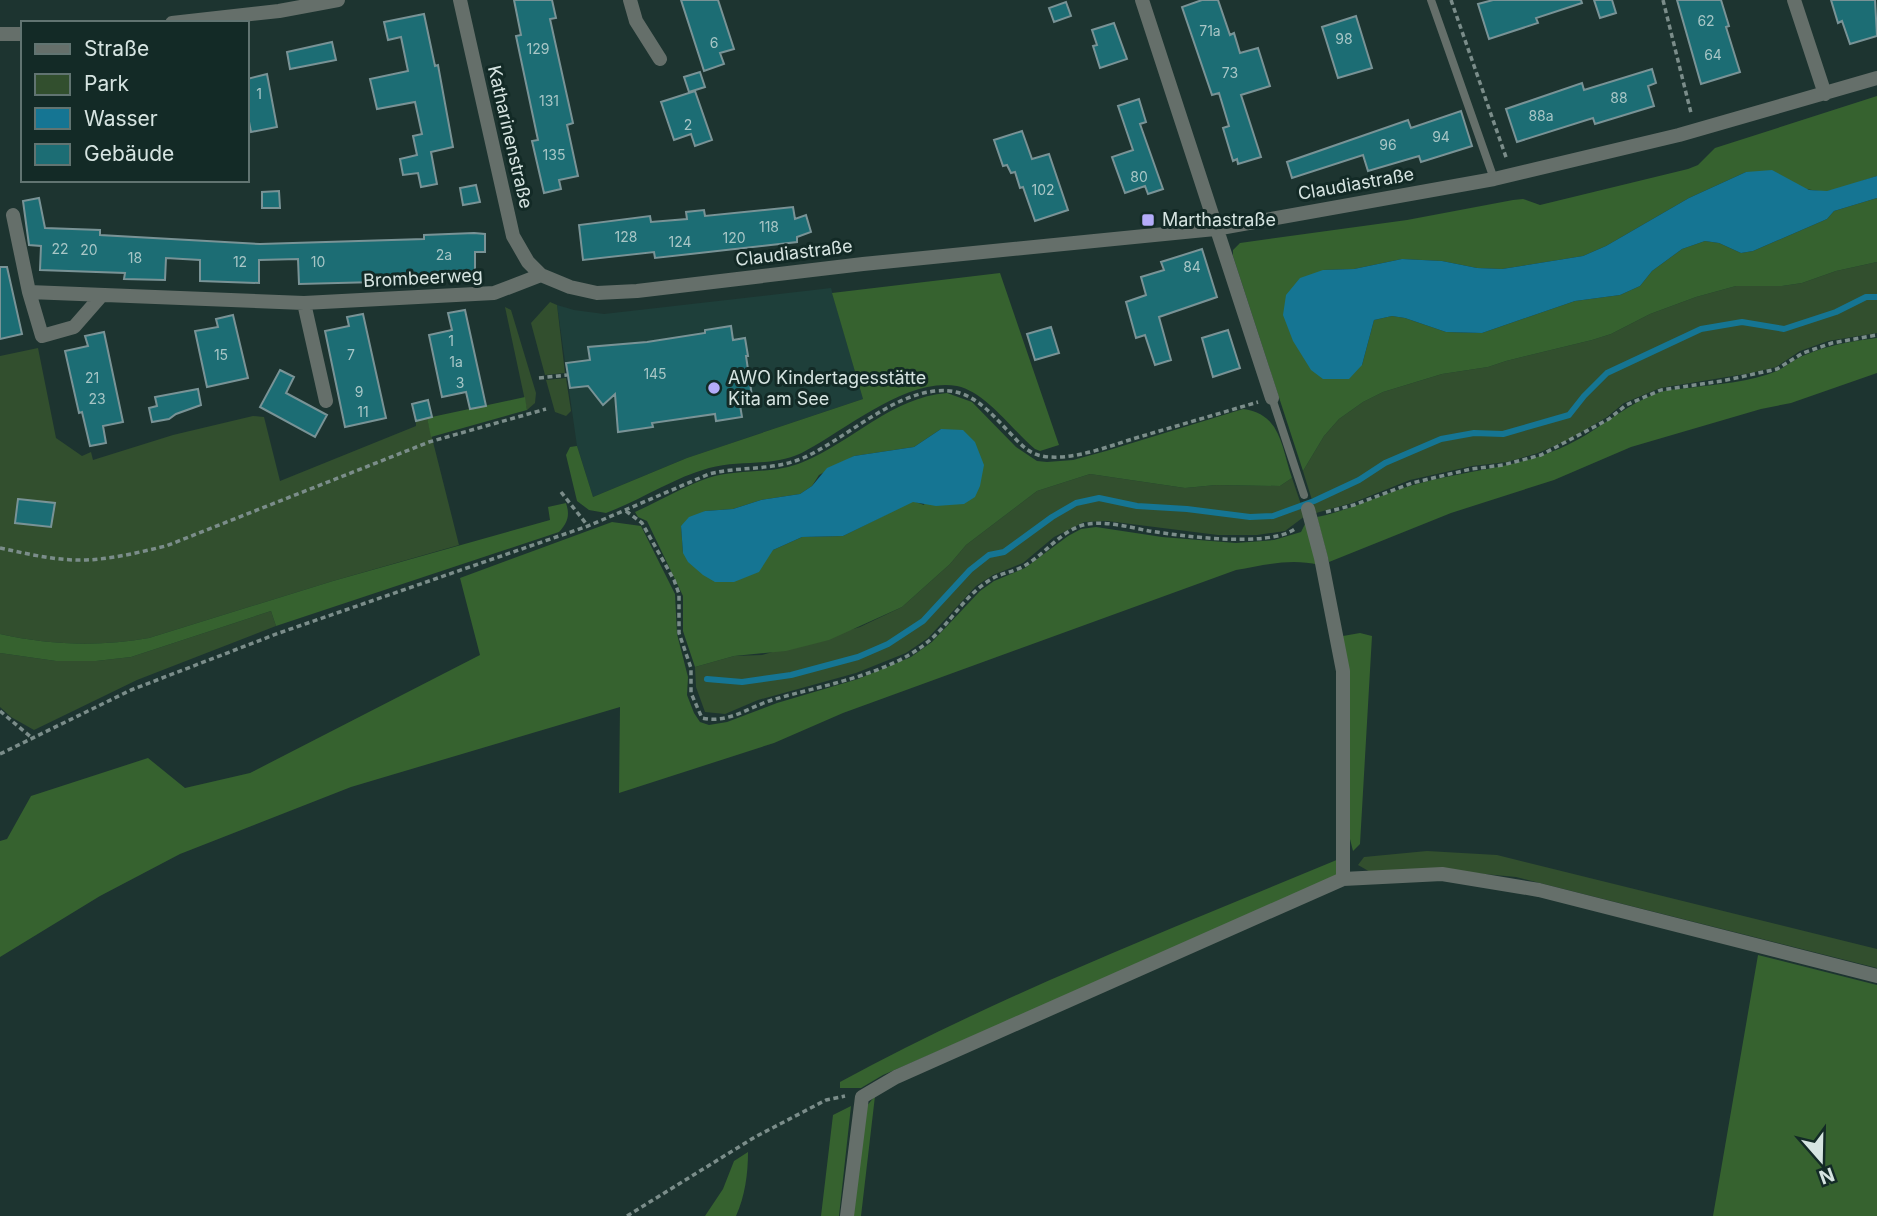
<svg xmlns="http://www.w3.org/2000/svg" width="1877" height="1216" font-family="Inter,sans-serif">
	<rect width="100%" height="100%" fill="#1d3430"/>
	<path fill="#1e3f3a" d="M831,288l32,111 -176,59 -94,39 -16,-51 -20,-141 17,5 30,4z"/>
	<path fill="#324f2e" d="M1877,262v71l-49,8 -28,10 -24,16 -25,6 -91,15 -36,15 -17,14 -41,24 -28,12 -31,9 -35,4 -62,14 -58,23 -36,10 -13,-42 21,-35 15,-17 24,-17 20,-10 59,-18 46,-7 18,-6 86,-21 19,-6 39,-20 46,-17 40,-11h46l20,-3 34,-12z
		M550,302l7,3 8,68 -20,2 -14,-52z
		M505,307l6,3 25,83 -1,10 -8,7z
		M38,348l18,90 26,18 9,-4 2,8 80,-25 80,-19 11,1 16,64 136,-55v-5l11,-3 32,127 -126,36 -184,57c-50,9 -100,7 -149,-4v-278z
		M566,378l5,33 -5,5 -11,-4 -9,-32z
		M1090,474l95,14 31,-3 64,1 12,-8 13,38 -20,15 -28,4h-39l-111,-14 -23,1 -30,15 -31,26 -30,12 -17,11 -48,52 -22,15 -50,20 -98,27 -33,14 -20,-2 -9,-25 -1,-20 39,-11 28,-1 98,-28 42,-20 48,-43 16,-19 71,-54z
		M271,611l5,15 -139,54 -103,50 -23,-13 -11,-10v-54l56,8h40l35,-4z
		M1427,851l70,4 380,94v19l-361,-91 -74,-7 -70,3 -14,-8 6,-8z"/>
	<path fill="#36622f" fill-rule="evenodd" d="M1877,96v80c-16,5 -33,12 -49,15 -20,2 -61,-13 -82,-19l-57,26 -83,48 -23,10 -81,13 -25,-1 -35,-7 -40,-2 -48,10 -31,1 39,95 12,-45 18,-4 13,2 41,14 36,1 93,-32 45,-6 20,-9 12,-15 30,-22 23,-8 14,2 22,10 12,-2 74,-32 7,-8 43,-13v64l-41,9 -34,12 -20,3h-46l-40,11 -46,17 -39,20 -19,6 -86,21 -18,6 -46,7 -59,18 -20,10 -24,17 -15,17 -21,35 -70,-215v-6l7,-7 167,-23 106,-20 10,-1 17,6 148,-36 10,-4 17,-17z
		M1000,273l59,172 -19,6 -5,-2c-23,-19 -49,-57 -78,-63 -49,-9 -109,42 -150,64 -30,18 -65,9 -98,18 -36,10 -68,32 -103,45l-17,-3 -12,-9 -11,-46 4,-8 7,-1 16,51 94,-39 176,-59 -31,-106z
		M1877,338v35l-86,30 -30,6 -130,38 -77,33 -103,33 -122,49 -12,-45c35,-7 66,-24 100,-33 50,-14 96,-15 144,-36 35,-15 61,-42 97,-55 9,-4 21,-4 31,-5 29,-4 61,-6 88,-17 8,-4 15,-10 23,-14 25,-11 50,-16 77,-19z
		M947,393l25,9 44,45 21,14 10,1 26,-2 33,-9 137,-42c38,5 38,37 49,69l-12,8 -64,-1 -31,3 -95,-14 -53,17 -71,54 -16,19 -48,43 -73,33 -43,11 -52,5 -39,11 -12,-36v-35l-36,-75 -9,-4 -3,-5c24,-11 48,-25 73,-34 31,-10 65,-3 95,-16 49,-20 89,-65 144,-69zM941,429l-17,76 -11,-4 -70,35 -41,1 -29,13 -90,3 -2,-27 24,-15 28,-2 28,-9 39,-6 12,-8 7,-11 35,-19 60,-9z
		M525,397l2,13 -96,27 -4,-19z
		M566,503c4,12 2,19 -7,29l-283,94 -5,-15 -140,46 -35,4h-40l-56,-8v-19c49,11 99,13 149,4l184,-57 217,-61 -2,-13z
		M612,522l29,4 34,68 2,40 11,43 -1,18 7,18 6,9 9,3 18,-3 50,-19 81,-24 53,-22 21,-15 48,-51 14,-10 31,-13 43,-32 13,-7 15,-2 66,10 74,6 38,-3 27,-8 5,-10 13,43c-28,-7 -55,0 -83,5l-393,143 -69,30 -155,50 1,-86 -269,80 -171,67 -80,42 -100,61v-116l7,-2 24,-43 117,-38 37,30 65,-15 230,-118 -20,-77z
		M1360,633l12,3 -12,208 -7,7 -3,-12 -7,-203z
		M1339,859l-1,18 -7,4 -448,194 -22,13h-21v-6c160,-87 331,-153 499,-223z
		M1758,955l119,30v231h-164z
		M875,1096l-14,120h-8l13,-109z
		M851,1106l-12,110h-18l12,-101z
		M748,1152c0,22 -3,44 -12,64h-31l18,-27 11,-28z"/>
	<path fill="#157593" d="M1772,170l37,20 18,1 50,-15v22l-43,13 -7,8 -74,32 -12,2 -22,-10 -14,-2 -23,8 -30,22 -12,15 -20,9 -45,6 -93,32 -36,-1 -41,-14 -13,-2 -18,4 -12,45 -13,14h-26l-12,-9 -18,-29 -10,-26 3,-20 14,-17 23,-8 31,-1 48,-10 40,2 35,7 25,1 81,-13 23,-10 83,-48 57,-26z
		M941,429l22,1 12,12 9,23 -4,21 -5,11 -11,7 -28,2 -23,-4 -70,34 -41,1 -29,13 -14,22 -25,10h-19l-12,-7 -15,-13 -5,-9 -2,-27 8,-9 16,-6 28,-2 28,-9 39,-6 12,-8 15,-18 27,-12 60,-9z"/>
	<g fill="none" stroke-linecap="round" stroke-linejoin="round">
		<path stroke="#157593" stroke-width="6" d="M707,679l35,3 49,-7 67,-18 30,-13 35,-23 47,-51 19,-15 15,-3 48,-35 24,-14 23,-5 38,8 50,3 63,8 23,-1 41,-15 45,-21 26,-17 56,-24 33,-6 29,1 66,-19 15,-19 23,-23 94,-44 41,-7 42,7 52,-17 30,-15h11"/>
	</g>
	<path fill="#1c6d74" stroke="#799396" stroke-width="2" d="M514,0h38l4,18 -6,1 23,104 -6,2 11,51 -19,4 2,9 -17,4 -12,-52 6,-1 -22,-104 5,-1z
		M681,0h37l16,49 -14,4 4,11 -20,7z
		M1202,0h16l12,35 4,-2 6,20 18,-5 12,38 -29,9 20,62 -23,7 -1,-5 -4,2 -10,-33 6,-2 -10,-33 -7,2 -30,-88z
		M1493,0h88l1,3 -46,15 2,5 -49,16 -11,-35z
		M1594,0h18l4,13 -16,5z
		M1677,0h44l8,26 -3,1 14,45 -39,12z
		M1831,0h44l2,36 -27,8 -8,-23 -4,2z
		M1066,2l5,14 -17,6 -5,-14z
		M424,14l11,52 3,-1 15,82 -22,5 6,32 -16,3 -3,-14 -15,2 -3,-16 17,-4 -4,-19 9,-2 -7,-32 -38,7 -7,-30 38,-8 -7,-34 -13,3 -4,-18z
		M1356,16l16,52 -34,10 -16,-51z
		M1114,23l13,36 -27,9 -7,-22 4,-1 -5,-15z
		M332,42l4,18 -46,9 -3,-17z
		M1652,69l4,14 -8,3 6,20 -59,18 -2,-6 -76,24 -11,-33 76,-26 2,7z
		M700,72l5,15 -16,5 -5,-15z
		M267,74l10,53 -26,5 -4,-21v-32z
		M695,91l17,49 -17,6 -4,-12 -17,6 -13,-38z
		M1139,99l7,23 -6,2 23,65 -15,5 -3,-8 -20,7 -13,-36 21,-7 -15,-44z
		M1461,111l11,35 -51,16 -2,-6 -51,15 -5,-16 -71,23 -5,-16 121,-42 3,8z
		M1022,131l10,28 17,-5 19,56 -33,11 -12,-34 -3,1 -5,-16 -4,1 -4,-8 -4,1 -9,-26z
		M476,185l4,17 -17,3 -3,-17z
		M279,191l1,17h-18v-16z
		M39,198l6,30 55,2v5l160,9 164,-5v-4l50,-2 11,1v18h-10v23l-59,1v5l-117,3 -1,-25 -39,1v23l-59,-2v-21l-34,-2 -1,22 -41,-1 1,-6 -85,-3 1,-24 -12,-1 -6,-44z
		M793,207l2,12 11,-4 5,17 -14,5v5l-142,16 -1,-6 -71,8 -4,-35 71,-9 1,6 36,-3 -1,-7 18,-2 1,6z
		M1202,249l15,48 -58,20 12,43 -16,5 -10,-30 -9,3 -10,-36 20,-7 -5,-18 23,-7 -3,-8z
		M0,267h7l15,67 -22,5z
		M465,310l21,96 -16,3 -4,-17 -24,5 -13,-62 23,-5 -4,-17z
		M363,314l23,104 -41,9 -20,-96 24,-5 -2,-9z
		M233,315l15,63 -41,9 -12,-56 23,-4 -2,-8z
		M731,326l2,14 12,-2 3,18h-2l7,47 -13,2 2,12 -26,4 -1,-7 -63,9 1,4 -35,5 -3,-38 -12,11 -15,-19 -18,2 -4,-25 24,-3 -2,-13 59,-5 58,-9v-3z
		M1051,327l8,26 -24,7 -8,-26z
		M1228,330l12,38 -27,9 -11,-39z
		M104,332l19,90 -20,4 3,17 -16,3 -8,-34 -3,1 -14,-62 23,-5 -3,-10z
		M280,370l14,7 -8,16 41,22 -12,22 -55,-30z
		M198,389l3,16 -25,9 -7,5 -17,3 -3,-14 8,-2 -2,-9z
		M428,400l4,17 -16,4 -4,-17z
		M18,499l37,4 -4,24 -36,-4z"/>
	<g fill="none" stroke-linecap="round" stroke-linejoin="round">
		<path stroke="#7b8d8a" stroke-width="3.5" stroke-dasharray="5 3.5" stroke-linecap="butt" d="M1451,0l56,160
			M1663,0l28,113
			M539,378l28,-3
			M561,492l27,34
			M626,511l16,12 32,57 5,14v39l12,35v25l11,25c26,6 47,-11 70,-18 50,-15 118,-25 158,-60 21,-18 35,-45 60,-60 10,-7 24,-8 34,-14 20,-11 34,-32 56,-40 21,-7 48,1 69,5 34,5 118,17 146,-2
			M1326,512l28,-7 58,-22 59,-14 32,-4 38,-10 68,-36 17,-14 35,-15 61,-9 55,-12 26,-16 29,-10 45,-8
			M0,548c28,6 57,13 86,12 27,-1 54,-8 80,-14l263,-104 117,-33
			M0,711l32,27
			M0,754l131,-64 148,-57 309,-107 121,-52c31,-8 64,-3 94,-16 41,-18 86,-62 132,-67 37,-4 54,21 78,45 7,8 15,16 25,19 31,9 78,-12 108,-20 37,-11 75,-22 112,-33
			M627,1216l128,-79 71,-37 19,-4"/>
		<path stroke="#656f6a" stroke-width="8" d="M1431,0l63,179
			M1272,398l32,97"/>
		<path stroke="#656f6a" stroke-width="14" d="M460,0l53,236 15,26 13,13 29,12 27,6 40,-2 226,-27 352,-35 279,-50 185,-44 198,-57
			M630,0l6,21 24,38
			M1142,0l130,398
			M1794,0l31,94
			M172,23l107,-12 59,-11
			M0,34h23
			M13,215l16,77 275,11 190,-10 47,-18
			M29,292l13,44 32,-9 28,-32
			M304,303l22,98
			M1308,509l13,49 22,113v208
			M847,1216l15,-119 34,-20 447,-198 99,-5 97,16 338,86"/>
	</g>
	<g fill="#b4acf9" stroke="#132a26" stroke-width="2.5">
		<rect x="1141" y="213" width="14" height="14" rx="3.5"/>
		<circle cx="714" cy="388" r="7"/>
	</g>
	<g text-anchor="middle" stroke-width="6" stroke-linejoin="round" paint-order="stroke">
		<g font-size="14" fill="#a8c6c6">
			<text x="1706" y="26">62</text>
			<text x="1210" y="36">71a</text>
			<text x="1344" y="44">98</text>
			<text x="714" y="48">6</text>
			<text x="538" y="54">129</text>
			<text x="1713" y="60">64</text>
			<text x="1230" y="78">73</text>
			<text x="259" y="99">1</text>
			<text x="1619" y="103">88</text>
			<text x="549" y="106">131</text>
			<text x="1541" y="121">88a</text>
			<text x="688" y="130">2</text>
			<text x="1441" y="142">94</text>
			<text x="1388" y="150">96</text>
			<text x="554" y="160">135</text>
			<text x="1139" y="182">80</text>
			<text x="1043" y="195">102</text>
			<text x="769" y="232">118</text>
			<text x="626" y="242">128</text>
			<text x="734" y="243">120</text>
			<text x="680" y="247">124</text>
			<text x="60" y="254">22</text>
			<text x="89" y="255">20</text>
			<text x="444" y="260">2a</text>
			<text x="135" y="263">18</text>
			<text x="240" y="267">12</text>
			<text x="318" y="267">10</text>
			<text x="1192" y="272">84</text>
			<text x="451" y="346">1</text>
			<text x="221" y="360">15</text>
			<text x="351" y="360">7</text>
			<text x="456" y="367">1a</text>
			<text x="655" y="379">145</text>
			<text x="92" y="383">21</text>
			<text x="460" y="388">3</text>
			<text x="359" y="397">9</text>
			<text x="97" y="404">23</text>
			<text x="363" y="417">11</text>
		</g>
		<g font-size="18" fill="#d6e4e1" stroke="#132a26">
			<text transform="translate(510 137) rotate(77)" y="6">Katharinenstraße</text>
			<text transform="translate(1356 184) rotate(-10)" y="6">Claudiastraße</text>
			<text transform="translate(794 253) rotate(-7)" y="6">Claudiastraße</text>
			<text transform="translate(423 278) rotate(-3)" y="6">Brombeerweg</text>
		</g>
		<g font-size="18" fill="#d6e4e1" stroke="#132a26" text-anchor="start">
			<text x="1162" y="226">Marthastraße</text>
			<text x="728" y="384">AWO Kindertagesstätte<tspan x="728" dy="21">Kita am See</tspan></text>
		</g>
	</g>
	<rect x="21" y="21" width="228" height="161" fill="#132a26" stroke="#617471" stroke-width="2"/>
	<rect x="35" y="44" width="35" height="10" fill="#656f6a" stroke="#617471" stroke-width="2"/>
	<text x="84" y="56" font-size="21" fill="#d6e4e1">Straße</text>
	<rect x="35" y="74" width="35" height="21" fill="#324f2e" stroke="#617471" stroke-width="2"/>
	<text x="84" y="91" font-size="21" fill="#d6e4e1">Park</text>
	<rect x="35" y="108" width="35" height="21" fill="#157593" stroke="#617471" stroke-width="2"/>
	<text x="84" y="126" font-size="21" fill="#d6e4e1">Wasser</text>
	<rect x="35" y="144" width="35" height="21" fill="#1c6d74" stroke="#617471" stroke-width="2"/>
	<text x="84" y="161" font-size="21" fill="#d6e4e1">Gebäude</text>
	<g transform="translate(1821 1160) rotate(160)" stroke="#132a26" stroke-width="5" paint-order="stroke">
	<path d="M0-5L12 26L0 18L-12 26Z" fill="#d6e4e1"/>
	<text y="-10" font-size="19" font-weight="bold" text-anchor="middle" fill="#d6e4e1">N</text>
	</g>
</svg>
